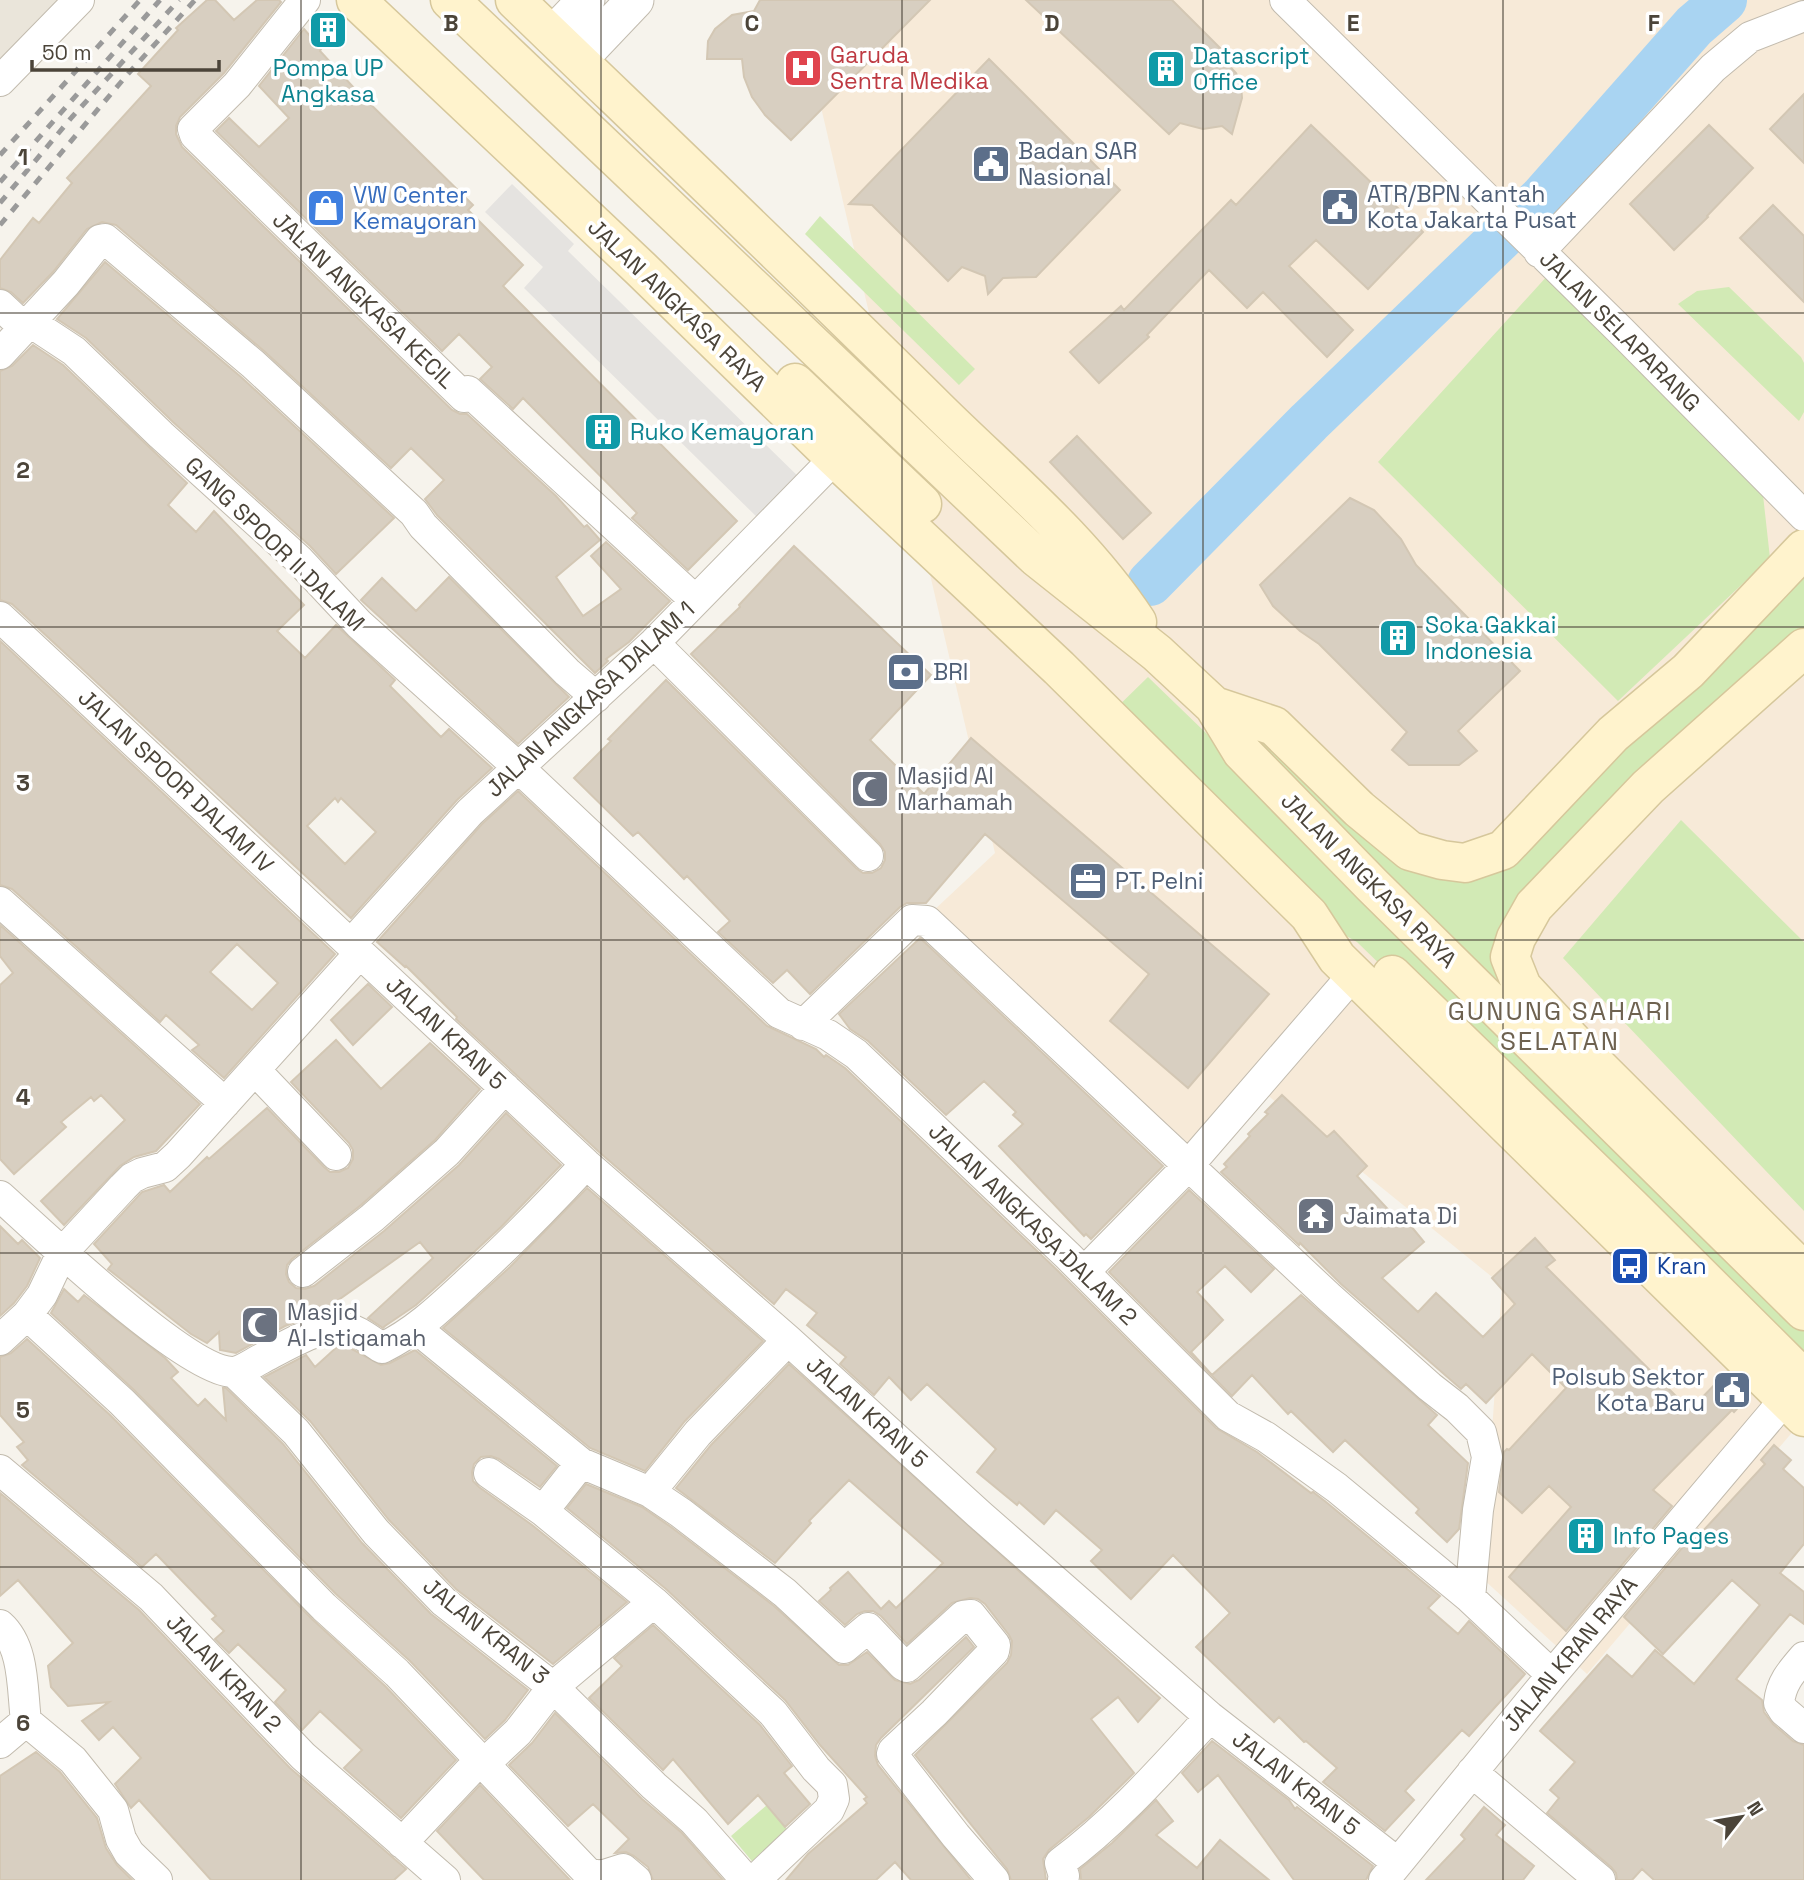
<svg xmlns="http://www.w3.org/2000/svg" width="1804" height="1880" font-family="'Space Grotesk',sans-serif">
	<rect width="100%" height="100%" fill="#f6f3ec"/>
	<path fill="#eae5da" d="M0,0h75l-75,79z"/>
	<path fill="#f7ead8" d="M796,0h1008v1437l-9,-8 -208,245 -105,-96 20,-293 -236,-191 -57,68 -277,-250 63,-59z"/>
	<path fill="#d2eab5" d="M820,216l155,153 -16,16 -154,-151z
		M1549,274l214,221 7,63 -152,143 -240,-239z
		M1729,287l72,70 3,6v49l-5,9 -121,-117 19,-13z
		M1804,553v89l-294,315 294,353v67l-447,-435 -48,-27 -201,-199 40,-39 204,197 -138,-168 123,81 128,76z
		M1681,820l123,122v269l-241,-253z
		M767,1805l25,30 -36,31 -25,-30z"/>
	<path fill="#e5e3e0" d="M512,184l62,60 -6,7 239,234 -41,41 -242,-238 19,-21 -58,-55z"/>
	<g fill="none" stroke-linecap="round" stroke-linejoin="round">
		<path stroke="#a9d4f2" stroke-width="46" d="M1150,583l159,-161 234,-225 151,-171 30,-26"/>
	</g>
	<path fill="#d8cfc1" stroke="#d3c7b4" stroke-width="2" fill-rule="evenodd" d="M207,0h8l19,20 23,-20h22l2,2 -57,71 -44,44 -4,9v8l6,13 270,263 8,4h7l89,82 28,31 3,-2 13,15 -44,37 27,39 38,-27 -30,-33 15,-14 64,59 -41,41 -23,17 2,2 -13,12 -158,-158 -12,-16 19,-19 -33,-32 -20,20 -127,-117 -148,-126 -14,-3 -15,7 -34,43 -30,31 -12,-11 -11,-4v-28l33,-42 6,5 33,-40 -5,-5 84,-92 -13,-12 40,-44 -2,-2z
		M760,0h170l-139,140 -26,-25 -13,-18 -8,-20 -2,-18h-35l1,-18 7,-12 17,-14 22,-4z
		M1026,0h146l53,53 -3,5 14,15 5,11 1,14 -10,36 -10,-8 -19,3 -23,-6 -11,11z
		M304,29l17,20 -1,2 34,37 119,117 -5,5 55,55 -20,21 234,235 -49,49 -56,-52 5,-5 -114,-115 -10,11 -33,-30 12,-12 -33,-33 -17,17 -226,-220 13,-13 30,29 30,-29 -30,-32z
		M989,59l131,131 -84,87 -33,1 -15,16 -3,-18 -23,-9 -14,14 -76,-76 -23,-1z
		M1804,94v69l-34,-34z
		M1311,125l112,107 -55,57 -52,-49 -27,26 64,64 -26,27 -64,-65 -16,16 -38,-38 -62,65 2,2 -50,46 -29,-31 51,-46 3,4 107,-110 5,5z
		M1709,125l44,43 -46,48 1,1 -34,33 -44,-46z
		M1773,205l31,31v66l-64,-64z
		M105,262l136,115 153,141 -58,56 -26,-28 -137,-124 -87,-84 -29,-19z
		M33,345l30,20 124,118 -19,22 28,27 18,-21 90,94 -27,26 28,27 31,-33 59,55 -5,6 51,51 8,-8 43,39 -35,32 -106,118 -339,-314 -12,-4v-229l12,-5zM335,798l3,4 3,-4 35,34 -31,32 -38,-38z
		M1077,436l74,77 -28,26 -73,-77z
		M1350,498l24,12 27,29 15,26 104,106 -62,60 19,20 -18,14h-50l-17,-15 15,-18 -88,-88 -19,-13 -27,-25 -13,-21z
		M794,546l137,129 -61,65 54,54 47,-56 298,256 -81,94 -78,-67 39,-47 -164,-140 -59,69h-19l-7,4 -90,87 -23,-24 -14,13 -55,-51 12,-11 -43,-45 -3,3 -46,-47 -5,4 -59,-58 37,-37 -3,-2 58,-59 190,188 7,5h9l9,-5 4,-8v-8l-5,-8 -189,-190 49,-47 -1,-2z
		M449,577l120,120 -51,47 -157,-144 21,-22 34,33z
		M0,641l335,313 -111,124 -32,-28 7,-5 -33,-30 -6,7 -148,-133 -12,-4zM237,944l41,39 -26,27 -42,-38z
		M518,791l249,235 49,23 8,8 2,-2 19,13 211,201 160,159 41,24 54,41 2,-1 13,10 114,94 -12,12 30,26 11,-13 56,53 -56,62 -7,-6 -57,61 9,9 -29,31 -62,-49 14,-14 -31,-27 -2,1 -25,-25 -5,5 -78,-75 34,-34 -57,-58 -42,44 -40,-38 11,-11 -46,-40 -12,14 -25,-22 -2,3 -40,-33 19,-23 -69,-65 -16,16 -22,-23 -15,18 -34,-31 6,-7 -39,-32 10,-12 -31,-24 -12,15 -176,-153 -142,-132 1,-2 -51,-51 -1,1 -28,-25 105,-118z
		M0,925l200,179 -44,47 -22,6 -14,9 -56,59 -23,-24 84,-81 -24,-25 -7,6 -3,-4 -30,25 5,5 -52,47 -14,-15v-174l13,-12 -13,-17z
		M920,938l243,228 -72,73 -5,-5 -2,2 -85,-90 24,-22 -10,-9 3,-3 -32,-31 -38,34 -78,-74 -18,-12 -11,-15z
		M368,984l24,23 -39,38 -22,-25z
		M336,1040l45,49 49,-46 50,46 -45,51 -74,65 -69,54 -5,6 -1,9 3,8 7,6 9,1 9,-3 70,-55 75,-66 47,-52 55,52 -60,62 -56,52 -29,26 -31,21 -2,2 -15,-10 65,-60 -13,-16 -100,71 -35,13 -49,27 -16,-3 -1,-18 -12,11 -16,-9 -83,-65 4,-5 -18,-20 48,-52 22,-7 6,7 37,-35 2,2 58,-51 57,59 6,5h9l9,-4 5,-9v-9l-4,-7 -58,-61z
		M1282,1095l45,42 7,-6 33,35 -10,10 39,42 5,-4 23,28 -42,36 36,34 18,-19 47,44 32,-33 -23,-26 43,-40 20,22 -9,7 144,143 37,-38 23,23 -16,17 -2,-2 -79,80 19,16 -106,125 -57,-54 62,-70 -22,-21 -27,27 -23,-21 5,-40 3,-3 2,1 57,-62 -34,-34 -46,49 -20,-19 -5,5 -120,-105 -41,-41 -1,2 -78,-73 6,-5 -3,-3 26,-28 -2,-2 20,-20 -3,-2z
		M587,1188l176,153 -78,80 -40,50 -55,-23 -147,-120 67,-61z
		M1189,1190l85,79 -23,23 -26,-26 -28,26 26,28 -32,32 21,23 89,-80 136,120 -9,10 40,38 -9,66 -12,13 -31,-29 3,-4 -74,-69 -12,12 -42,-41 -3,3 -36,-39 -20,21 -123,-124z
		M0,1226l18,18 4,-4 18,18 -13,28 -13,17 -14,13z
		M64,1289l14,13 6,-7 81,63 13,14 -7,6 27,28 7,-7 21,21 -3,-32h3l57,56 79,99 69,71 97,76 -23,30 -20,19 -75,-78 -74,-67 -202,-204 -83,-77z
		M27,1339l83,76 202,204 73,67 71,74 -55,58 -57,-50 18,-18 -42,-39 -18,19 -27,-28 11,-12 -48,-46 -9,9 -14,-14 9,-8 -12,-12 4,-3 -60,-62 -14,13 -120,-102 6,-5 -11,-13 7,-5 -24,-27v-58l11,-4z
		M339,1345l11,3 31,17 9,-2 25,-13 142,116 -17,21 -41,-28 -8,-3 -10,1 -7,7 -2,8 1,9 6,6 53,38 95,77 -74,62 -97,-75 -67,-69 -79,-99 -46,-44 42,-22 9,12z
		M789,1364l371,334 -22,24 -20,-25 -27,22 43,54 -45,44 -40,33 -6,9 3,21h-35l-4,-11 -92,-114 92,-92 4,-8 1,-14 -3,-6 -24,-31 -7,-5 -8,-1 -18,5 -45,41 -26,-28 -8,-5h-8l-8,3 -12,11 -26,-24 12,-11 -1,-2 18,-16 33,37 8,-8 7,7 47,-45 -94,-83 -40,41 2,2 -36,40 -99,-75 35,-43z
		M1774,1445l17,15 -8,9 21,19v56l-24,29 24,19v32l-14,-10 -54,65 26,21 2,12 9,12 20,17 11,4v135h-150l-12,-11 -10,11h-15l-1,-7 -5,-6 -64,-54 12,-15 -9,-8 25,-28 -35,-31 67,-76 25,22 23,-27 39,34 66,-79 -28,-25 -69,74 -39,-37 74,-88 4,3 63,-68 -4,-4z
		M586,1484l56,23 29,20 103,79 65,59h9l19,-13 28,28 15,4 9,-4 47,-43 8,10 -93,91 -5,7 -1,11 3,9 93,115h-60l-16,-18 -19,18h-90l22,-26 59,-51 -3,-4 3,-2 -47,-52 -35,-45 -119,-111 -99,-81z
		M0,1493l139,117 151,158 116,101 -12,11h-183l-72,-80 -8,8 -16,-24 26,-26 -28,-31 -14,13 -17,-19 27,-19 -41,4 -17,-19 -3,-21 25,-23 -55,-63 -18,16z
		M653,1625l107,100 32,41 -8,7 26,31 -25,23 -27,-32 -30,29 -55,-65 -10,11 -74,-72 33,-32 -8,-8z
		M555,1713l87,86 40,34 41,47h-70l-5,-13 -14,-11 -8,-4 -11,1 14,-14 -36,-35 -25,22 -59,-61 23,-22z
		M1212,1741l77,59 6,9 2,-2 76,59 -7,14h-72l-76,-105 -20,17 -16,-19z
		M36,1752l24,20 37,46 9,30 11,17 15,15h-132v-104z
		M480,1785l90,95h-86l-25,-26 -22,-23z
		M1156,1800l17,21 -17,14 41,33 23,-28 49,40h-188l-1,-11 32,-26z
		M1484,1807l21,18 -9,10 38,31 -11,14h-97l39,-41 -4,-4z"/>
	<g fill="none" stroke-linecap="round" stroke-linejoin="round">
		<defs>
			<path id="minor" d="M305,0l-68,85 -44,44 2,6 269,262 4,-6 227,209
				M1285,0l337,332 182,184
				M0,81l79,-81
				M1539,252l174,-184 37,-31 54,-21
				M0,305l16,15 14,2 44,29 87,84 137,124 61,65 160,144 260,245 49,22 28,19 212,202 160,160 38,21 71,51 133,110 82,77
				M0,354l66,-71 34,-43 5,-1 148,125 161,149 9,13 144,146 29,25
				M0,617l586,547 202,176 192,175 230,202 188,146
				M654,643l214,213
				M0,902l225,201
				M351,944l119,-132 184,-169 181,-185
				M803,1025l109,-105 15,1 402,376 101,90 27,21 24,24 6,25 -9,53 -8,88
				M255,1070l81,85
				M0,1196c40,36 186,175 232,176 9,0 21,-9 29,-13 23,-12 64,-38 89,-30 11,3 22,13 32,19 33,-16 58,-40 85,-65 42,-38 81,-78 119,-119
				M303,1272l69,-54 75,-66 58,-64
				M1084,1272l104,-106 165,-191
				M27,1315l95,87 202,205 73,66 191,200 13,3 22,-7 13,11
				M417,1329l164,134 69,29 31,21 104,80 59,55 24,-20 35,37 4,2 56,-51 8,-1 24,30 -1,6 -60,62 -41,38 -1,3 64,82 38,44
				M0,1340l27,-25 15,-20 20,-42 61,-66 9,-9 10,-5 23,-6 13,-12 182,-202
				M235,1373l61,59 80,100 68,70 109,85 101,99 40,35 52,59
				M0,1470l151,127 152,159 142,124
				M650,1492l48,-59 90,-93
				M543,1511l38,-48
				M654,1602l119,111 43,56 16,16 2,14 -5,11 -74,70
				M0,1625c25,22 22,65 26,96
				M1804,1657c-13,15 -23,26 -25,46l5,8 20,17
				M26,1721l47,39 40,50 8,29 8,14 28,27
				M0,1743l26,-22
				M483,1765l35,-33 35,-45 101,-85 -111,-91 -54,-38
				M1472,1772l128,108
				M402,1843l77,-82
				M1063,1880l1,-4 -4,-13c57,-42 103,-95 150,-146
				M1384,1880l168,-205 234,-277"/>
			<path id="tertiary" d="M552,36l34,-36
				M578,60l57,-60"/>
			<path id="secondary" d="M356,0l285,269 194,189 224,210 250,247 28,43 467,459
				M450,0l586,557 121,96 57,53 28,46 130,133 432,426
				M515,0c141,136 283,271 423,410 69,68 145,130 199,212
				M795,383l127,121
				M1804,648l-156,139 -114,119 -18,32 -6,19 12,30 53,57 229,228
				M1214,706l60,20 85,83 51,42 32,9 23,3 38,-13 110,-116 75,-63 116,-122
				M1392,975l239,232 173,172"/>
		</defs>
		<use href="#minor" stroke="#c2bbae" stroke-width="32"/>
		<use href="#tertiary" stroke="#c2bbae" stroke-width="39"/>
		<use href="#secondary" stroke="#d6c79b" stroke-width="41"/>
		<use href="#minor" stroke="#fff" stroke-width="30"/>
		<use href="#tertiary" stroke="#fff" stroke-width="37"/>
		<use href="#secondary" stroke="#fff3cd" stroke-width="38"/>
		<path stroke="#9a9a9a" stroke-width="5" stroke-dasharray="9 9" stroke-linecap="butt" d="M0,155l140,-155
			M0,182l160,-182
			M0,203l72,-86 107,-117
			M0,225l127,-150 68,-75"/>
	</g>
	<path fill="none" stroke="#4b4439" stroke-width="2" stroke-opacity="0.55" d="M301,0v1880M601,0v1880M902,0v1880M1203,0v1880M1503,0v1880M0,313h1804M0,627h1804M0,940h1804M0,1253h1804M0,1567h1804"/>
	<defs>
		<symbol id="building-square" viewBox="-11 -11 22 22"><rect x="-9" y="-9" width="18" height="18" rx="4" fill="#0f9aa8" stroke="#fff"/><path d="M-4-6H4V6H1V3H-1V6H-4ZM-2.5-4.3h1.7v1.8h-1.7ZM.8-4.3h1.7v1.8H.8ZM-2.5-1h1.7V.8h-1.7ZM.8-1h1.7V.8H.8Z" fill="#fff"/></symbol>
		<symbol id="hospital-square" viewBox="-11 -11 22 22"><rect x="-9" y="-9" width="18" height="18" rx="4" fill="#e0444e" stroke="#fff"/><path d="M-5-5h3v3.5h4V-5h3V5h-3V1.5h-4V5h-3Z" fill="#fff"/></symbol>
		<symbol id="civic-square" viewBox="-11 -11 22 22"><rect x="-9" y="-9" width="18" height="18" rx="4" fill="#5c6f8a" stroke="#fff"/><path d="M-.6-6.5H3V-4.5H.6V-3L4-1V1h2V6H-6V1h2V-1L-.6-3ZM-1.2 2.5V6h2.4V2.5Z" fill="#fff"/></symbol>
		<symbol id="shop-square" viewBox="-11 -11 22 22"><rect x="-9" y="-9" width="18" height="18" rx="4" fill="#3f7fe0" stroke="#fff"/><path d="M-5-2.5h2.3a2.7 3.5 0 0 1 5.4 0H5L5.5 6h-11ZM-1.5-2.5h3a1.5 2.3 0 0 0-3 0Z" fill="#fff"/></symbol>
		<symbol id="bank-square" viewBox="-11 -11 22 22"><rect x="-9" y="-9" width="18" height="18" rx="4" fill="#5c6f8a" stroke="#fff"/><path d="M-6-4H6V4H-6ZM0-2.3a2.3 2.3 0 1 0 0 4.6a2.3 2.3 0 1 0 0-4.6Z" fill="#fff"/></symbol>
		<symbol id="mosque-square" viewBox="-11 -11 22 22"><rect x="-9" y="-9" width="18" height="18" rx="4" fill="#6b7280" stroke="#fff"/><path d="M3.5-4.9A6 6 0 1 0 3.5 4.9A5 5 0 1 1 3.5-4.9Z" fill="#fff"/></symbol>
		<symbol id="office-square" viewBox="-11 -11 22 22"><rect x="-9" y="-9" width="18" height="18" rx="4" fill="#5c6f8a" stroke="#fff"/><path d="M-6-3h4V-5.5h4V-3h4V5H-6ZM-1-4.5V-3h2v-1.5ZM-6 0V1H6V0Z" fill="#fff"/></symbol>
		<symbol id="temple-square" viewBox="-11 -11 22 22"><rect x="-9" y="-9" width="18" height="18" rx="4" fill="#6b7280" stroke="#fff"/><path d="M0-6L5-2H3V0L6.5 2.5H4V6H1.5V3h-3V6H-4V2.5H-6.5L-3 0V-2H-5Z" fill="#fff"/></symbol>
		<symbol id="bus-square" viewBox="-11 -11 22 22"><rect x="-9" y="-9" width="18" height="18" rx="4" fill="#1a4fb4" stroke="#fff"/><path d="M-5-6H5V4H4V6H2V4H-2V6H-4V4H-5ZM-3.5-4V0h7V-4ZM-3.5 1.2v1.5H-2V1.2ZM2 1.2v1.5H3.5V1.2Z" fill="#fff"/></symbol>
	</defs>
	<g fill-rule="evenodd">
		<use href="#building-square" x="306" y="8" width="44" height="44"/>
		<use href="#hospital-square" x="781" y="46" width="44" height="44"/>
		<use href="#building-square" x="1144" y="47" width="44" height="44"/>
		<use href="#civic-square" x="969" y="142" width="44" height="44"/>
		<use href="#civic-square" x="1318" y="185" width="44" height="44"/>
		<use href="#shop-square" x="304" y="186" width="44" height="44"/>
		<use href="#building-square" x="581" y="410" width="44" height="44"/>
		<use href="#building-square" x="1376" y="616" width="44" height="44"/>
		<use href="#bank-square" x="884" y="650" width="44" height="44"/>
		<use href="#mosque-square" x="848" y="767" width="44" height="44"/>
		<use href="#office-square" x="1066" y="859" width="44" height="44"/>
		<use href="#temple-square" x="1294" y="1194" width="44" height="44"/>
		<use href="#bus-square" x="1608" y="1244" width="44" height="44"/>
		<use href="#mosque-square" x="238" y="1303" width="44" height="44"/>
		<use href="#civic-square" x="1710" y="1368" width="44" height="44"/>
		<use href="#building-square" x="1564" y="1514" width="44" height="44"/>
	</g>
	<g text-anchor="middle" stroke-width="7" stroke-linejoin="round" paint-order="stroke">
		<g font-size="23" fill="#be3a42" stroke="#fff" text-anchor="start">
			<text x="830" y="63">Garuda<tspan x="830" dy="26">Sentra Medika</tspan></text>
		</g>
		<g font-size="23" fill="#0d838f" stroke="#fff" text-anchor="start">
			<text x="1193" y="64">Datascript<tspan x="1193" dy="26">Office</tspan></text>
			<text x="328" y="76" text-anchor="middle">Pompa UP<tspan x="328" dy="26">Angkasa</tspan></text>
			<text x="630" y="440">Ruko Kemayoran</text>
			<text x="1425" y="633">Soka Gakkai<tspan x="1425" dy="26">Indonesia</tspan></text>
			<text x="1613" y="1544">Info Pages</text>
		</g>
		<g font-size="23" fill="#4e5e75" stroke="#fff" text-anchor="start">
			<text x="1018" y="159">Badan SAR<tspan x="1018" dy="26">Nasional</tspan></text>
			<text x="1367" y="202">ATR/BPN Kantah<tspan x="1367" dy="26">Kota Jakarta Pusat</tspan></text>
			<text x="933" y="680">BRI</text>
			<text x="1115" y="889">PT. Pelni</text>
			<text x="1705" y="1385" text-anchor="end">Polsub Sektor<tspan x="1705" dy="26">Kota Baru</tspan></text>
		</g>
		<g font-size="23" fill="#366cbe" stroke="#fff" text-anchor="start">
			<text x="353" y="203">VW Center<tspan x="353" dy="26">Kemayoran</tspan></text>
		</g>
		<g font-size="23" fill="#4b4439" stroke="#fff">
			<text transform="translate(364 300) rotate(44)" y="8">JALAN ANGKASA KECIL</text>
			<text transform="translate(677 305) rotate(44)" y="8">JALAN ANGKASA RAYA</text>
			<text transform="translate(1620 331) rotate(45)" y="8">JALAN SELAPARANG</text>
			<text transform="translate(275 544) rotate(44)" y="8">GANG SPOOR II DALAM</text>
			<text transform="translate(590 699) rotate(-43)" y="8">JALAN ANGKASA DALAM 1</text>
			<text transform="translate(176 781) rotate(43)" y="8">JALAN SPOOR DALAM IV</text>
			<text transform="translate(1369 880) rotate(45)" y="8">JALAN ANGKASA RAYA</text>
			<text transform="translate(446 1033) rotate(43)" y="8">JALAN KRAN 5</text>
			<text transform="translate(1033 1224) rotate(44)" y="8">JALAN ANGKASA DALAM 2</text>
			<text transform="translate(867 1412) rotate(42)" y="8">JALAN KRAN 5</text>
			<text transform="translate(486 1631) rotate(39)" y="8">JALAN KRAN 3</text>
			<text transform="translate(1570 1654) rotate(-50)" y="8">JALAN KRAN RAYA</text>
			<text transform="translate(224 1673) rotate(46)" y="8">JALAN KRAN 2</text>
			<text transform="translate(1296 1783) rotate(38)" y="8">JALAN KRAN 5</text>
		</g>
		<g font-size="23" fill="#5b616d" stroke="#fff" text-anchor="start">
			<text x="897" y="784">Masjid Al<tspan x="897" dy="26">Marhamah</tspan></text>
			<text x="1343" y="1224">Jaimata Di</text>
			<text x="287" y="1320">Masjid<tspan x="287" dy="26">Al-Istiqamah</tspan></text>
		</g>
		<g font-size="23" fill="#164399" stroke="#fff" text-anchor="start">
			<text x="1657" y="1274">Kran</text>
		</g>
		<g font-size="26" letter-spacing="2" fill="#6e6250" stroke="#fff">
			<text x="1560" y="1020">GUNUNG SAHARI<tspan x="1560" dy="30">SELATAN</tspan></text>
		</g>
	</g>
	<g font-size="23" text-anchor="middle" font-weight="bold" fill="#4b4439" stroke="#fff" stroke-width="7" stroke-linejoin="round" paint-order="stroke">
		<text x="451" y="31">B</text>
		<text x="752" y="31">C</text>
		<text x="1052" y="31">D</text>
		<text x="1353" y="31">E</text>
		<text x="1654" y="31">F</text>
		<text x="23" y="165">1</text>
		<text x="23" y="478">2</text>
		<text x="23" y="791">3</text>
		<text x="23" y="1105">4</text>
		<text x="23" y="1418">5</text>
		<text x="23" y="1731">6</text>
	</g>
	<g transform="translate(1741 1817) rotate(59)" stroke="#ffffff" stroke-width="5" paint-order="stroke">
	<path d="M0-5L12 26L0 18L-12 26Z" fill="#4b4439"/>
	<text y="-10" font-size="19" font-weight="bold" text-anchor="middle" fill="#4b4439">N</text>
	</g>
	<path d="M32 60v10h187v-10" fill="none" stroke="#4b4439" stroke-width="3.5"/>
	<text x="42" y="60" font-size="21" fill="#4b4439" stroke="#ffffff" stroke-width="5" paint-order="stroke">50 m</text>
</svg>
